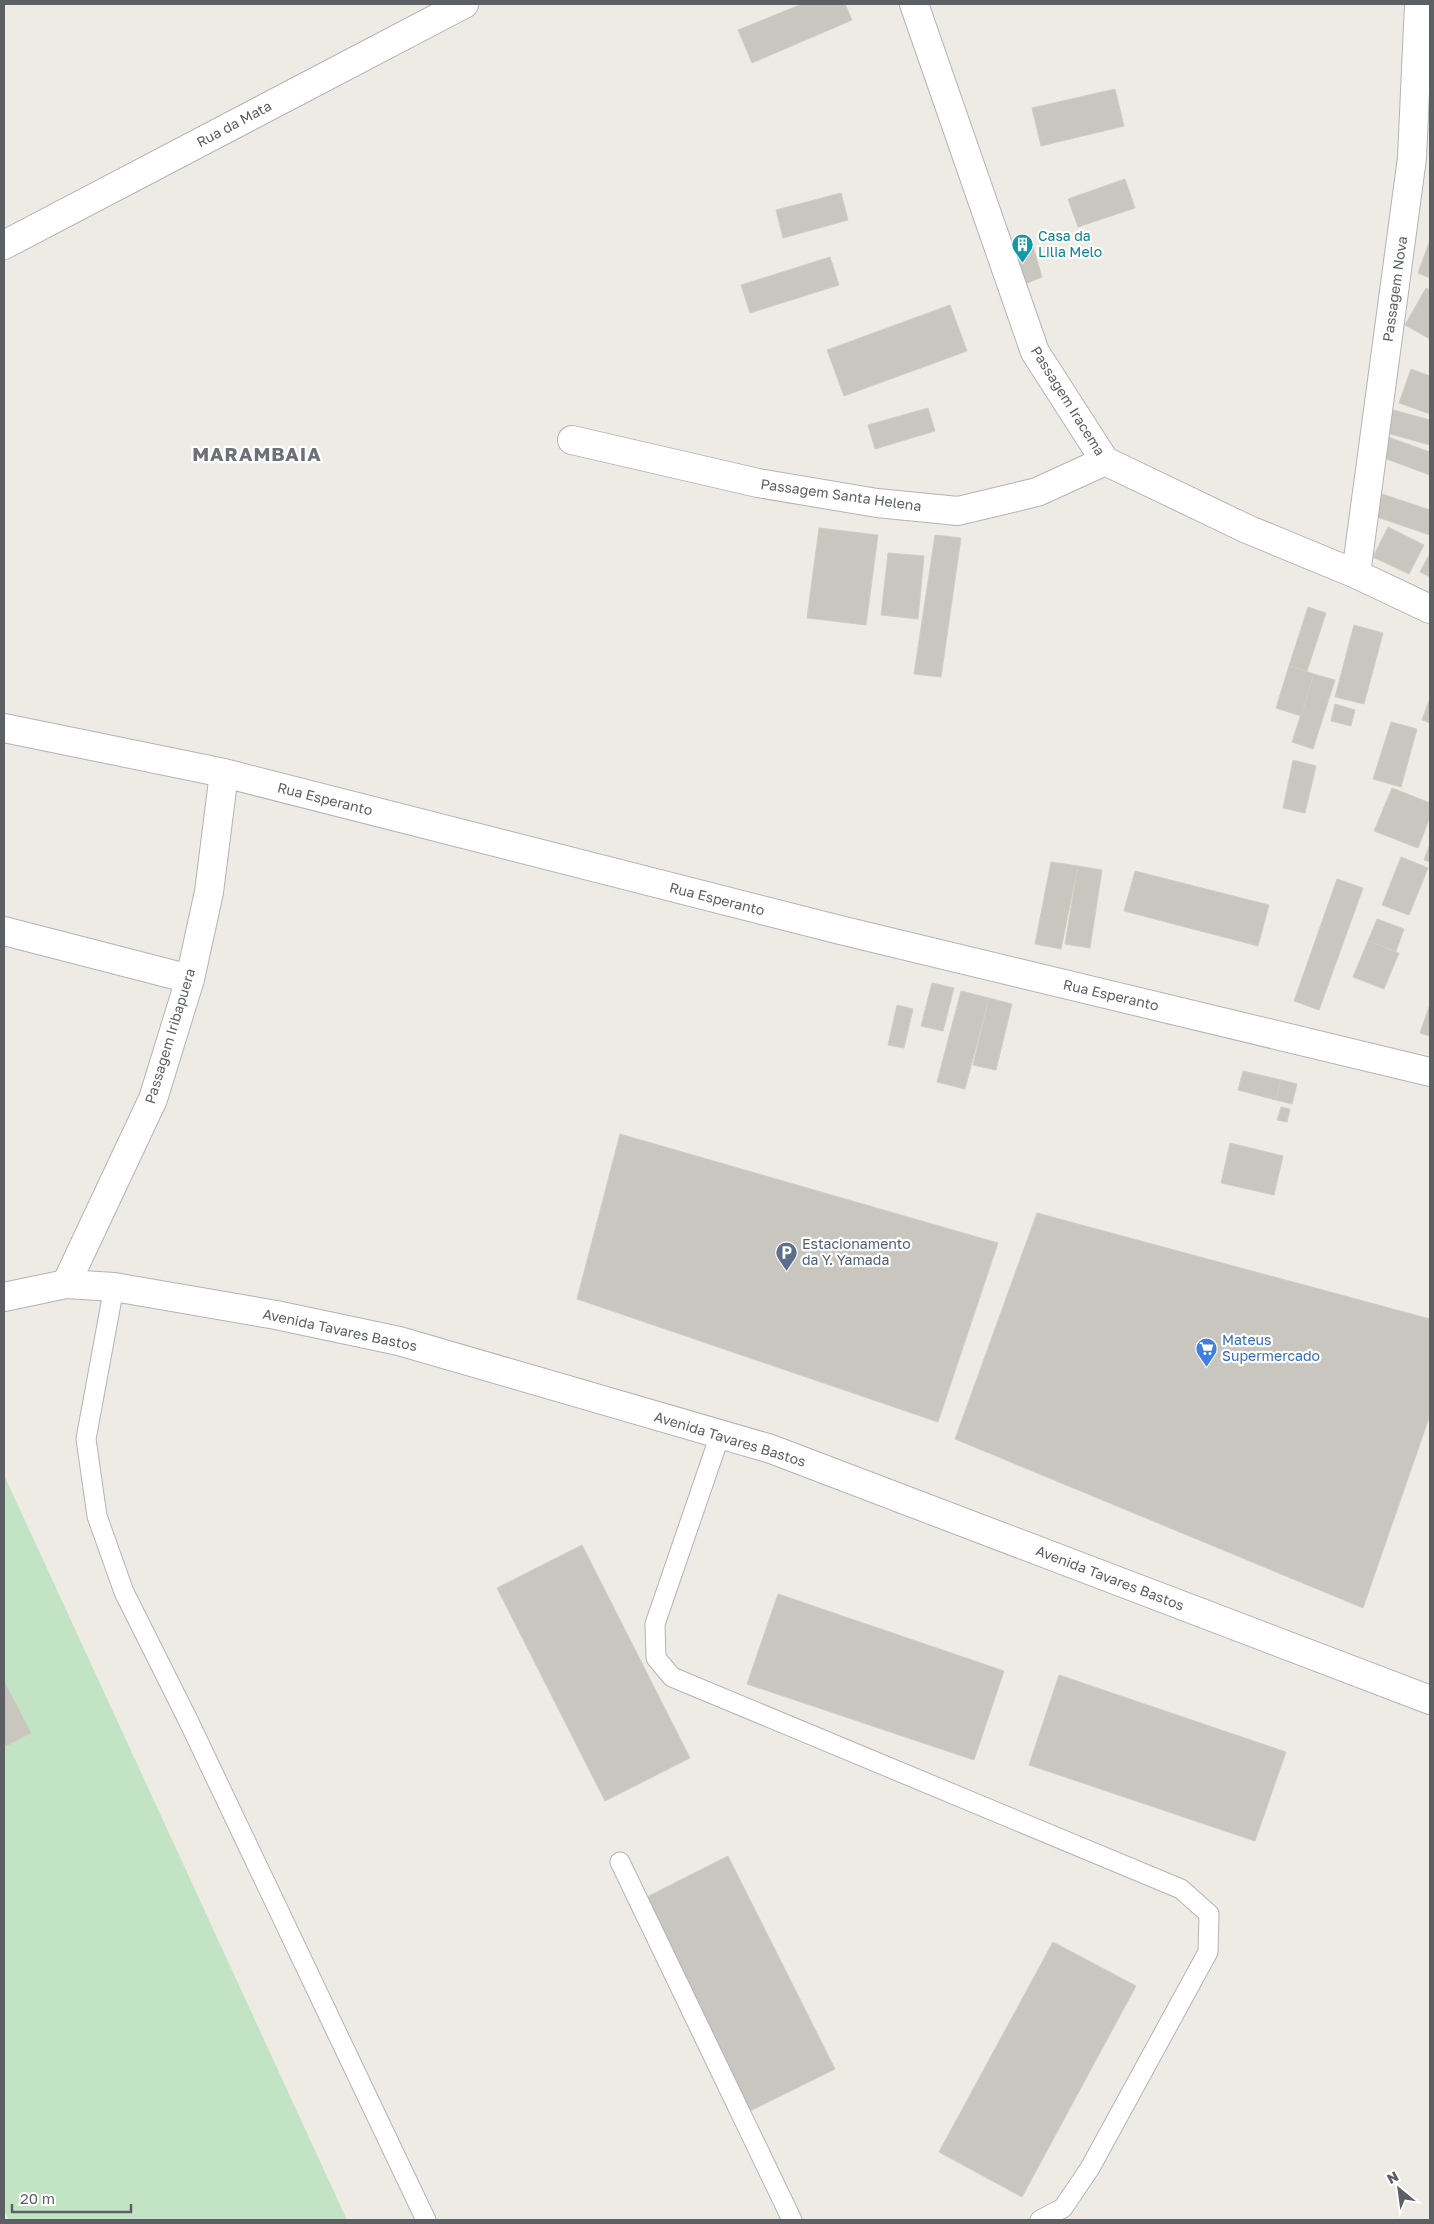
<svg xmlns="http://www.w3.org/2000/svg" width="1434" height="2224" font-family="'Golos Text',sans-serif">
	<rect width="100%" height="100%" fill="#edebe4"/>
	<path fill="#c2e3c4" d="M4,1475l343,745h-338l-5,-9z"/>
	<path fill="#c9c6c0" stroke="#d1cdc3" d="M802,4h43l7,16 -100,43 -14,-33z
		M1115,89l9,37 -83,20 -9,-38z
		M1125,179l10,29 -57,19 -10,-28z
		M841,193l7,27 -65,18 -7,-28z
		M1030,236l12,41 -27,11 -14,-40z
		M1430,240v38l-12,-5z
		M830,257l9,28 -89,28 -9,-28z
		M1426,288l4,2v49l-25,-14z
		M950,305l17,46 -123,45 -17,-46z
		M1411,369l19,7v38l-31,-11z
		M928,408l7,23 -60,18 -7,-24z
		M1386,408l44,12v25l-50,-14z
		M1388,437l42,15v23l-49,-18z
		M1379,493l51,17v25l-59,-20z
		M1388,527l36,18 -15,29 -36,-17z
		M819,528l59,7 -12,90 -59,-7z
		M935,535l26,3 -20,139 -27,-3z
		M888,553l36,3 -6,63 -37,-4z
		M1430,553v24l-10,-5z
		M1308,607l18,6 -19,58 -18,-5z
		M1354,625l29,8 -19,71 -29,-7z
		M1289,666l25,8 -13,42 -25,-8z
		M1314,674l21,6 -22,69 -21,-7z
		M1430,698v25l-8,-3z
		M1335,704l20,6 -4,16 -20,-5z
		M1391,722l26,7 -16,58 -28,-8z
		M1293,760l23,6 -11,47 -22,-5z
		M1392,788l38,15v14l-12,31 -44,-17z
		M1430,844v18l-6,-2z
		M1401,857l27,11 -19,47 -27,-10z
		M1051,862l27,4 -17,83 -26,-5z
		M1078,866l24,4 -12,78 -25,-4z
		M1135,871l134,34 -11,41 -134,-35z
		M1337,879l26,9 -44,122 -25,-9z
		M1377,919l27,10 -8,22 -28,-10z
		M1368,941l31,12 -15,36 -31,-12z
		M932,983l22,5 -11,43 -22,-5z
		M961,991l28,7 -24,91 -28,-7z
		M989,998l23,6 -16,66 -23,-5z
		M1430,1004v32l-10,-3z
		M897,1005l16,4 -9,39 -16,-3z
		M1243,1071l38,9 -5,20 -38,-10z
		M1281,1080l16,4 -5,20 -16,-4z
		M1281,1107l9,2 -3,13 -10,-2z
		M620,1134l378,109 -60,179 -361,-123z
		M1230,1143l53,13 -9,39 -53,-12z
		M1037,1213l393,106v96l-67,193 -408,-169z
		M582,1545l108,213 -85,43 -108,-213z
		M778,1594l226,77 -30,89 -227,-76z
		M1059,1675l227,77 -31,89 -226,-76z
		M4,1681l27,52 -27,14z
		M728,1856l107,213 -85,42 -107,-212z
		M1053,1942l83,44 -114,211 -83,-45z"/>
	<g fill="none" stroke-linecap="round" stroke-linejoin="round">
		<defs>
			<path id="lane" d="M114,1287l-28,152 11,77 27,76 64,128 238,500
				M720,1435l-65,189 1,34 16,19 509,212 28,25 -1,38 -118,216 -27,40 -23,12
				M620,1862l172,358"/>
			<path id="street" d="M914,4l121,348 70,109 142,68 109,45 74,35
				M4,245l460,-241
				M572,440l186,43 119,20 81,8 79,-19 68,-31
				M1356,574l56,-416 7,-154
				M4,728l220,45 616,157 590,142
				M4,931l186,48
				M66,1284l87,-185 37,-120 19,-87 15,-119"/>
			<path id="secondary" d="M4,1297l62,-13 48,3 162,28 123,26 372,108 659,251"/>
		</defs>
		<use href="#lane" stroke="#b1b4b8" stroke-width="21"/>
		<use href="#street" stroke="#b1b4b8" stroke-width="30"/>
		<use href="#secondary" stroke="#b0b3b8" stroke-width="30"/>
		<use href="#lane" stroke="#fff" stroke-width="19"/>
		<use href="#street" stroke="#fff" stroke-width="28"/>
		<use href="#secondary" stroke="#fff" stroke-width="28"/>
	</g>
	<defs>
		<symbol id="building-pin" viewBox="-11 -11 22 30"><path d="M0 17L-7.5 6A9.5 9.5 0 1 1 7.5 6Z" fill="#0f9aa8" stroke="#fff"/><path d="M-4-6H4V6H1V3H-1V6H-4ZM-2.5-4.3h1.7v1.8h-1.7ZM.8-4.3h1.7v1.8H.8ZM-2.5-1h1.7V.8h-1.7ZM.8-1h1.7V.8H.8Z" fill="#fff"/></symbol>
		<symbol id="parking-pin" viewBox="-11 -11 22 30"><path d="M0 17L-7.5 6A9.5 9.5 0 1 1 7.5 6Z" fill="#5c6f8a" stroke="#fff"/><path d="M-3.5-5.5H1a3.5 3.5 0 0 1 0 7H-1V5.5H-3.5ZM-1-3.4V-.6H.8a1.4 1.4 0 0 0 0-2.8Z" fill="#fff"/></symbol>
		<symbol id="supermarket-pin" viewBox="-11 -11 22 30"><path d="M0 17L-7.5 6A9.5 9.5 0 1 1 7.5 6Z" fill="#3f7fe0" stroke="#fff"/><path d="M-6-5.5h2.5l.6 2H6L4.5 2H-2.5L-4.4-4H-6ZM-1.5 3.2a1.3 1.3 0 1 0 .1 0ZM3 3.2a1.3 1.3 0 1 0 .1 0Z" fill="#fff"/></symbol>
	</defs>
	<g fill-rule="evenodd">
		<use href="#building-pin" x="1010" y="232" width="25" height="34"/>
		<use href="#parking-pin" x="774" y="1240" width="25" height="34"/>
		<use href="#supermarket-pin" x="1194" y="1336" width="25" height="34"/>
	</g>
	<g text-anchor="middle" stroke-width="4.5" stroke-linejoin="round" paint-order="stroke">
		<g font-size="14" fill="#5c5f63" stroke="#fff">
			<text transform="translate(234 124) rotate(-28)" y="5">Rua da Mata</text>
			<text transform="translate(1395 289) rotate(-82)" y="5">Passagem Nova</text>
			<text transform="translate(1068 401) rotate(58)" y="5">Passagem Iracema</text>
			<text transform="translate(841 495) rotate(8)" y="5">Passagem Santa Helena</text>
			<text transform="translate(325 799) rotate(14)" y="5">Rua Esperanto</text>
			<text transform="translate(717 899) rotate(14)" y="5">Rua Esperanto</text>
			<text transform="translate(1111 995) rotate(13)" y="5">Rua Esperanto</text>
			<text transform="translate(170 1036) rotate(-73)" y="5">Passagem Iribapuera</text>
			<text transform="translate(340 1330) rotate(12)" y="5">Avenida Tavares Bastos</text>
			<text transform="translate(730 1439) rotate(17)" y="5">Avenida Tavares Bastos</text>
			<text transform="translate(1110 1578) rotate(21)" y="5">Avenida Tavares Bastos</text>
		</g>
		<g font-size="14" fill="#0d838f" stroke="#fff" text-anchor="start">
			<text x="1038" y="241">Casa da<tspan x="1038" dy="16">Lilia Melo</tspan></text>
		</g>
		<g font-size="14" fill="#4e5e75" stroke="#fff" text-anchor="start">
			<text x="802" y="1249">Estacionamento<tspan x="802" dy="16">da Y. Yamada</tspan></text>
		</g>
		<g font-size="14" fill="#366cbe" stroke="#fff" text-anchor="start">
			<text x="1222" y="1345">Mateus<tspan x="1222" dy="16">Supermercado</tspan></text>
		</g>
		<g font-size="19" font-weight="bold" letter-spacing="1" fill="#6d7175" stroke="#fff">
			<text x="257" y="461">MARAMBAIA</text>
		</g>
	</g>
	<rect width="1434" height="2224" fill="none" stroke="#5c5f63" stroke-width="10"/>
	<g transform="translate(1399 2189) rotate(331)" stroke="#ffffff" stroke-width="4" paint-order="stroke">
	<path d="M0-4L9 19L0 12L-9 19Z" fill="#5c5f63"/>
	<text y="-8" font-size="14" font-weight="bold" text-anchor="middle" fill="#5c5f63">N</text>
	</g>
	<path d="M12 2204v8h119v-8" fill="none" stroke="#5c5f63" stroke-width="2.5"/>
	<text x="20" y="2204" font-size="15" fill="#5c5f63" stroke="#ffffff" stroke-width="4" paint-order="stroke">20 m</text>
</svg>
